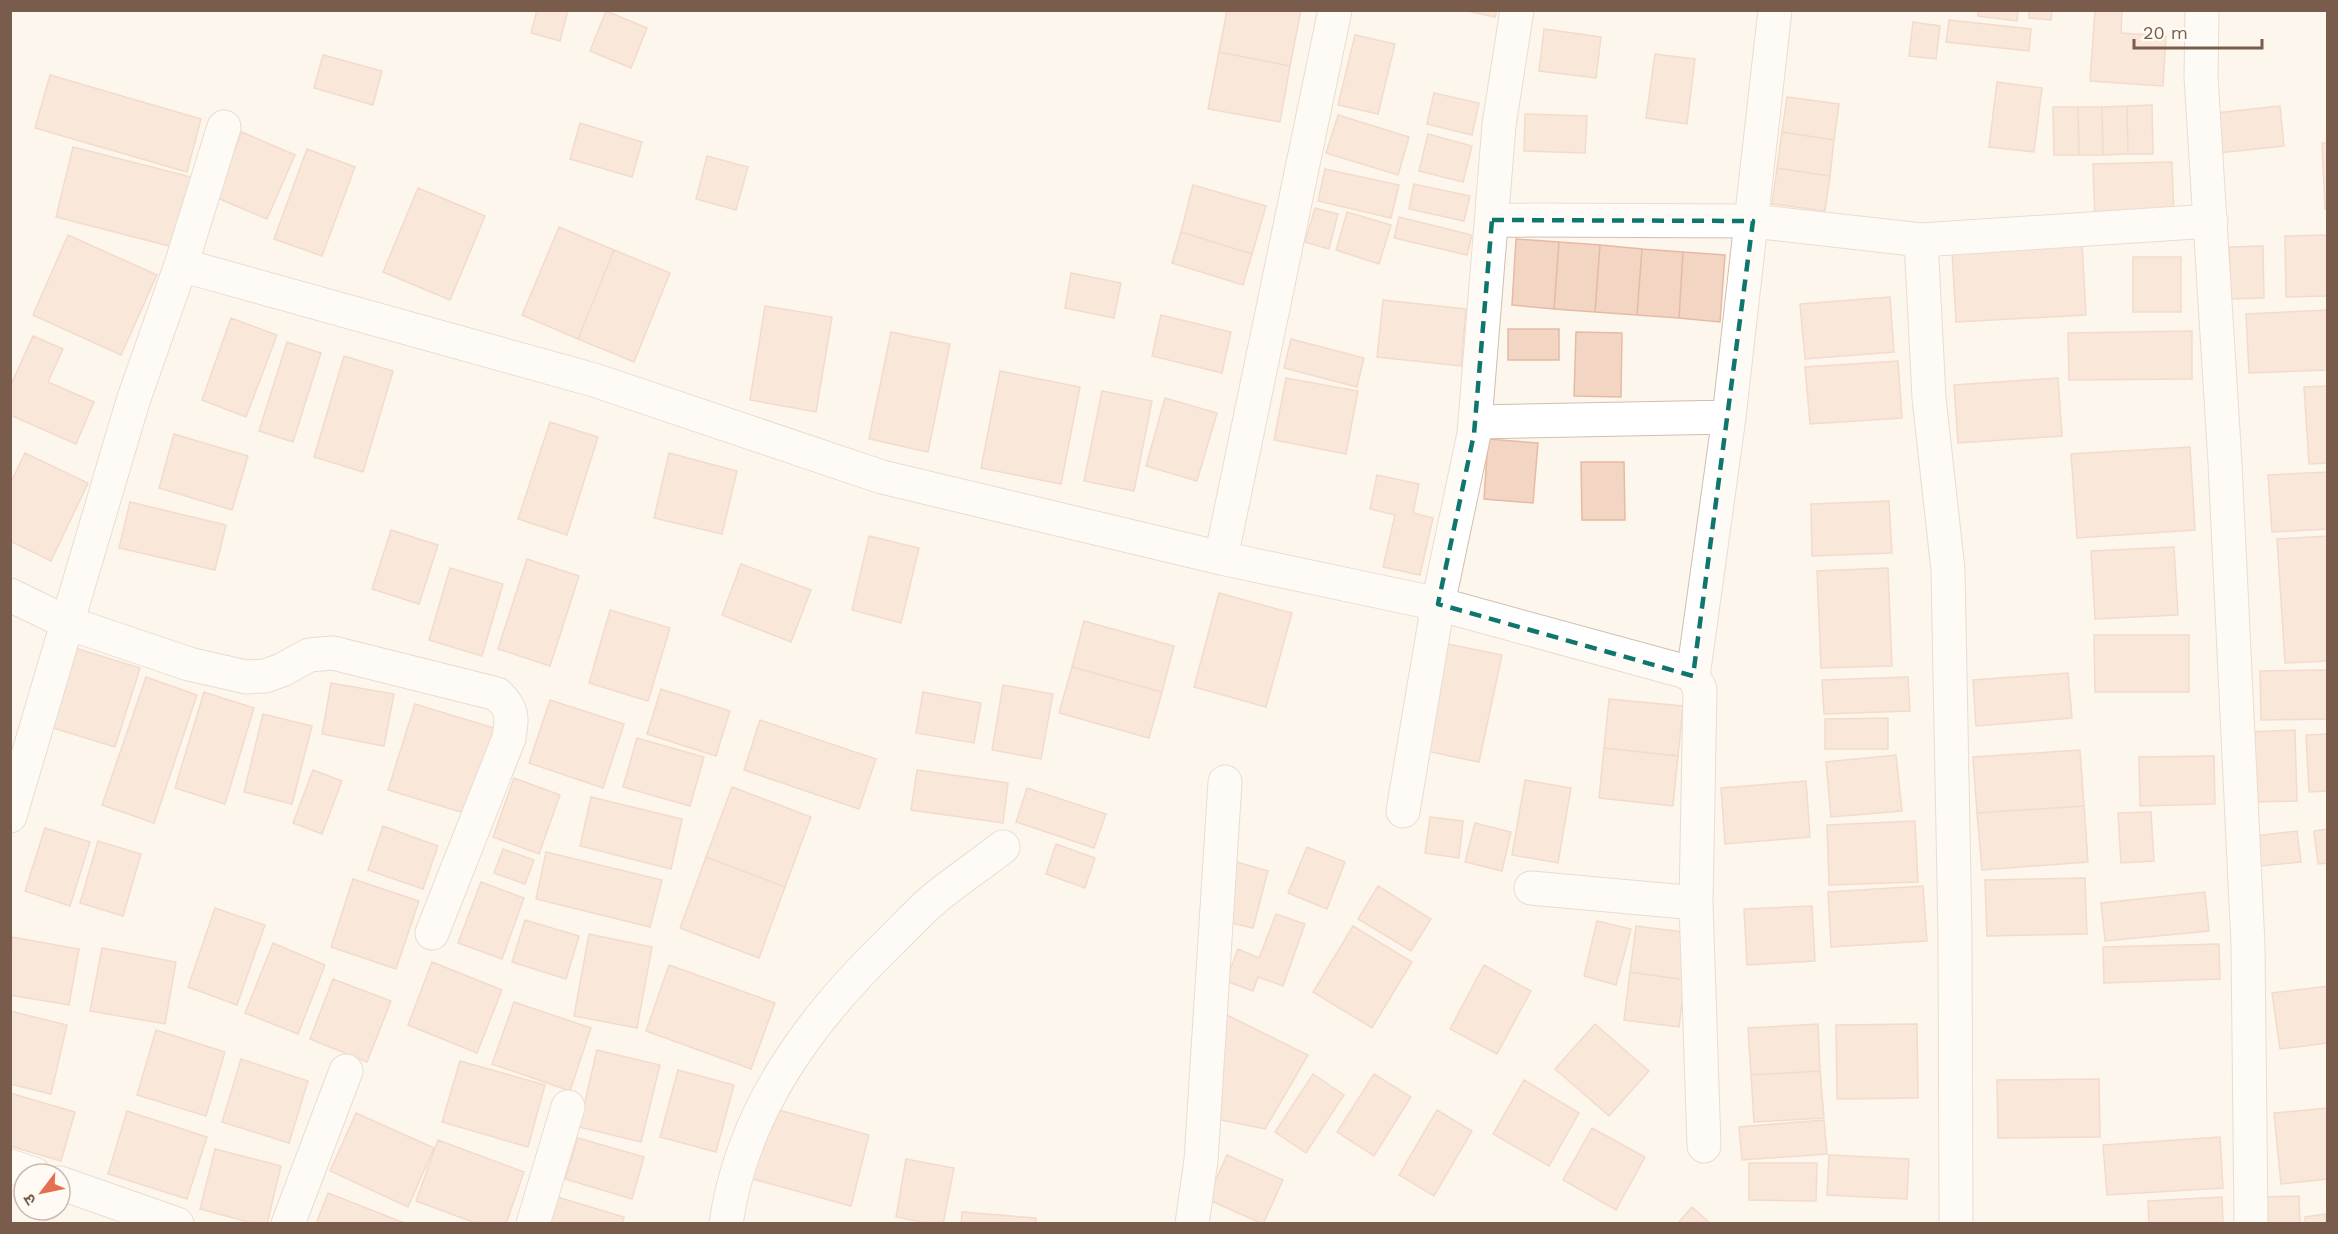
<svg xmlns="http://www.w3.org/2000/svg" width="2338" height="1234" font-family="'Work Sans','Noto Sans Devanagari',sans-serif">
	<rect width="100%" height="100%" fill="#fdf6ec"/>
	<path fill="#f3d5c3" stroke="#e6bba3" stroke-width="1.5" d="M537,10h31l-8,31 -29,-8z
		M1227,10h74l-11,56 -71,-14z
		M1463,10h34l-2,7z
		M1978,10h40l-1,11 -39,-5z
		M2029,10h23l-1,10 -22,-2z
		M2095,10h27l-1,23 45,3 -3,50 -73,-5z
		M606,11l41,17 -16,40 -41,-17z
		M1949,20l82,9 -2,22 -83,-9z
		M1913,22l27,4 -4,33 -27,-3z
		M1544,29l57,8 -5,41 -57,-7z
		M1355,35l40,9 -17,70 -40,-9z
		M1219,52l71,14 -10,56 -72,-13z
		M1655,54l40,5 -8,65 -41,-6z
		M323,55l59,16 -9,34 -59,-17z
		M50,75l151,44 -14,53 -152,-44z
		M1997,82l45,6 -8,64 -45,-5z
		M1434,93l45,10 -7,32 -45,-11z
		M1787,97l52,7 -5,36 -52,-8z
		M2152,105l1,49h-25l-1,-48z
		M2127,106l1,48 -25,1 -1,-48z
		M2280,106l4,40 -75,8 -3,-40z
		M2053,107h25l1,48h-25z
		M2078,107h24l1,48h-24z
		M1525,114l62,2 -2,37 -61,-2z
		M1338,115l71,22 -11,38 -72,-22z
		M580,123l62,19 -10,35 -62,-18z
		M242,132l53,23 -28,64 -52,-22z
		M1782,132l52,8 -4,36 -53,-8z
		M1428,134l44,12 -9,36 -44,-11z
		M2322,143h6v66h-3z
		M73,147l122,31 -18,70 -121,-31z
		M307,149l48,18 -33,89 -48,-17z
		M707,156l41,11 -12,43 -40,-11z
		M2172,162l2,57 -79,3 -2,-58z
		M1777,168l53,8 -5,35 -53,-7z
		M1325,169l74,16 -8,33 -73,-17z
		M1414,184l56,12 -6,25 -55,-12z
		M1193,185l73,21 -14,48 -71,-22z
		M418,188l67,28 -35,84 -67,-28z
		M1315,208l23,6 -9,35 -24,-7z
		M1347,212l44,13 -12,39 -43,-14z
		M1399,217l73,18 -5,20 -73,-17z
		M559,227l55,23 -36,89 -56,-24z
		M1181,232l71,22 -9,31 -71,-22z
		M68,235l89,40 -36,80 -88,-40z
		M2328,235v61l-42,1 -1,-61z
		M1516,239l43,3 -5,67 -42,-4z
		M1559,242l41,3 -5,67 -41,-3z
		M2082,244l4,71 -130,7 -4,-71z
		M1600,245l42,4 -5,66 -42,-3z
		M2263,246l1,52 -33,1 -2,-52z
		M1642,249l41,3 -4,66 -42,-3z
		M614,250l56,23 -36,89 -56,-23z
		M1683,252l42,3 -5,67 -41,-4z
		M2133,257h48v55h-48z
		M1071,273l50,10 -7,35 -49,-10z
		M1890,297l4,55 -89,7 -5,-55z
		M1383,300l83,9 -5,57 -84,-9z
		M765,306l67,11 -16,95 -66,-12z
		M2328,310v60l-79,3 -3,-59z
		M1161,315l70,17 -9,41 -70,-17z
		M231,318l46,17 -31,82 -44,-17z
		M1508,329h51v31h-51z
		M2192,331v48l-123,1 -1,-47z
		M891,332l59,12 -22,108 -59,-13z
		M1576,332l46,1 -1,64 -47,-1z
		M33,336l30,13 -15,33 46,20 -18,42 -66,-29v-28z
		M1291,339l73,19 -7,29 -73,-19z
		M287,342l34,11 -28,89 -34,-11z
		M344,356l49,15 -30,101 -49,-15z
		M1898,361l4,57 -92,6 -5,-57z
		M1000,371l80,16 -19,97 -80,-16z
		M1286,378l72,13 -12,63 -72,-14z
		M2058,378l4,58 -104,7 -4,-58z
		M2328,386v77l-19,1 -5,-77z
		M1102,391l50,10 -18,90 -50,-10z
		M1165,398l52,15 -20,68 -51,-15z
		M550,422l48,15 -31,98 -49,-16z
		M174,434l74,22 -16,54 -73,-22z
		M1488,439l50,4 -5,60 -49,-4z
		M2190,447l5,83 -118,8 -6,-84z
		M25,453l63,30 -37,78 -41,-20v-57z
		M669,453l68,18 -15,63 -68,-16z
		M1581,462h43l1,58h-43z
		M2328,472v57l-56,3 -4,-57z
		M1377,475l42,9 -6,29 20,5 -13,57 -37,-8 12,-52 -25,-6z
		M1889,501l3,52 -80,3 -1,-52z
		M130,502l96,23 -11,45 -96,-22z
		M391,530l47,15 -19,59 -47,-15z
		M869,536l50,12 -18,75 -49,-13z
		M2328,536v125l-43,2 -8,-124z
		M2174,547l4,68 -83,4 -4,-68z
		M527,559l52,17 -29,90 -52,-17z
		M741,564l70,26 -20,52 -69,-27z
		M450,568l53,16 -21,72 -53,-16z
		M1888,568l4,98 -71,2 -4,-97z
		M1219,593l73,20 -26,94 -72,-20z
		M610,610l60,18 -22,73 -59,-18z
		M1084,621l90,25 -12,46 -90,-25z
		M2094,635h95v57h-94z
		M1448,644l54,11 -23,107 -53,-11z
		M75,648l65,20 -25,79 -65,-20z
		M1072,667l90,25 -13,46 -90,-25z
		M2328,670v49l-67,1 -1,-49z
		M2068,673l4,45 -96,8 -3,-46z
		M146,677l51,18 -43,128 -52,-18z
		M1908,677l2,34 -86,3 -2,-34z
		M331,683l63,11 -10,52 -62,-12z
		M1003,685l50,9 -12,65 -49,-9z
		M661,689l69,22 -14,45 -69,-22z
		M204,692l50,16 -29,96 -50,-16z
		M923,692l58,11 -7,40 -58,-10z
		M1609,699l74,7 -5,50 -74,-8z
		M550,700l74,24 -21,64 -74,-25z
		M415,704l82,25 -26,86 -83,-25z
		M263,714l49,12 -20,78 -48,-12z
		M1888,718v31h-63v-30z
		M760,720l116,39 -17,50 -115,-39z
		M2295,730l2,71 -47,1 -2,-70z
		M2328,734v57l-19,1 -3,-57z
		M637,738l67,19 -14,49 -67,-19z
		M1604,748l74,8 -5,50 -74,-8z
		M2080,750l4,56 -107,7 -4,-56z
		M1896,755l6,56 -71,6 -5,-55z
		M2214,756l1,48 -75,2 -1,-49z
		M313,770l29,11 -20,53 -29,-11z
		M917,770l91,13 -5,40 -92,-13z
		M514,778l46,17 -21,59 -46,-17z
		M1525,780l46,8 -13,75 -46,-8z
		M1806,781l4,56 -85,7 -4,-56z
		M732,787l79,30 -26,70 -79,-30z
		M1027,788l79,26 -12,34 -78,-26z
		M591,797l91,22 -11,50 -91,-23z
		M2084,806l4,56 -106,8 -5,-57z
		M2151,812l3,49 -33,2 -3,-50z
		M1430,817l33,4 -4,37 -34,-5z
		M1915,821l3,61 -89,3 -2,-60z
		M1475,823l36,9 -9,39 -37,-9z
		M383,826l55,20 -15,43 -55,-19z
		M45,828l45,14 -20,64 -45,-15z
		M2328,829v34l-10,1 -4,-33z
		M2297,831l4,31 -50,5 -4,-30z
		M98,841l43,13 -18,62 -43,-13z
		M1056,844l39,14 -10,30 -39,-14z
		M1307,847l38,15 -18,47 -39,-16z
		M503,849l31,11 -9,24 -31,-11z
		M546,852l116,28 -12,47 -114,-28z
		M706,857l79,30 -26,71 -79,-30z
		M1237,862l31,9 -15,57 -30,-7z
		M2085,878l2,56 -100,2 -2,-56z
		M353,879l66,22 -23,68 -65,-22z
		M481,882l43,16 -22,61 -44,-16z
		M1378,886l53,33 -20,32 -53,-32z
		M1923,886l4,55 -96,6 -3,-55z
		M2205,892l4,39 -104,10 -4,-38z
		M1812,906l3,55 -68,4 -3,-56z
		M215,908l50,17 -28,80 -49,-18z
		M1276,914l29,10 -22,62 -25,-9 -5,14 -27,-10 12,-32 21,9z
		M525,920l54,16 -13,43 -54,-17z
		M1597,921l34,8 -15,56 -32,-9z
		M1353,926l59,36 -40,66 -59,-36z
		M1636,926l55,7 -6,47 -55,-8z
		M589,934l63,13 -15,81 -63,-12z
		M12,937l67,12 -10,56 -59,-10z
		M273,943l52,22 -27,69 -53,-21z
		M2219,944l1,35 -116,4 -1,-36z
		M102,948l74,14 -11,62 -75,-13z
		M432,962l70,28 -25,63 -69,-28z
		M669,965l106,38 -24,66 -105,-38z
		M1484,965l47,26 -34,63 -47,-25z
		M1630,972l55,8 -6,47 -55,-7z
		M333,979l58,22 -24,61 -57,-23z
		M2328,986v57l-48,6 -8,-56z
		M514,1002l77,26 -21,63 -78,-27z
		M10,1011l57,14 -16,69 -41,-10z
		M1227,1015l81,40 -43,74 -59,-12z
		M1595,1024l54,47 -40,45 -54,-47z
		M1818,1024l2,47 -69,4 -3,-47z
		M1917,1024l1,74 -81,1 -1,-74z
		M156,1030l69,22 -19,64 -69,-21z
		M597,1050l63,15 -19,77 -62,-15z
		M241,1059l67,22 -19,62 -67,-21z
		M460,1061l85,24 -17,62 -86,-25z
		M678,1070l56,15 -18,67 -56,-15z
		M1820,1071l4,47 -70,4 -3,-47z
		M1313,1074l31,21 -38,58 -31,-21z
		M1374,1074l37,23 -37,59 -37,-24z
		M2099,1079l1,58 -102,1 -1,-58z
		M1524,1080l55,33 -30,53 -56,-32z
		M10,1093l65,19 -14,49 -51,-15z
		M768,1107l101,28 -18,71 -102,-28z
		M2328,1108v71l-47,5 -7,-71z
		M1437,1110l35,21 -38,65 -35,-21z
		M127,1111l80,26 -20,62 -79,-25z
		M356,1113l78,35 -26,59 -78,-36z
		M1824,1120l3,34 -85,6 -3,-33z
		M1592,1128l53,29 -29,53 -53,-30z
		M2220,1137l3,51 -116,7 -4,-50z
		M578,1138l66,19 -12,42 -67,-20z
		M438,1140l86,32 -18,52h-28l-62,-23z
		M215,1149l66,17 -14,58h-12l-55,-15z
		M1227,1155l56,25 -20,44 -56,-25z
		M1829,1155l80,4 -2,40 -80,-4z
		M906,1159l48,9 -11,56h-12l-35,-7z
		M1749,1163h68l-1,38 -67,-1z
		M328,1193l79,31h-91z
		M554,1196l70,21 -2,7h-76z
		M2299,1196l1,28h-32l-1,-27z
		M2222,1197l1,27h-74l-1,-23z
		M1692,1207l19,17h-34z
		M962,1212l74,6v6h-75z
		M2325,1214l1,10h-21v-7z"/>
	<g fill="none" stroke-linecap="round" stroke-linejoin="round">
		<defs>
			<path id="minor" d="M2202,10l-1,67 24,386 23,482 3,279
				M1492,220l261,1 168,19 290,-19
				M1921,240l8,158 19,172 7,365 1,289
				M181,265l43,-138
				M1475,422l254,-5
				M1221,558l114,-548
				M10,595l58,28 121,41 57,13 19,-1 17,-6 27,-15 24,-2 164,41c17,16 15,23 12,44l-77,195
				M1693,676l36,-259 46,-407
				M1403,811l35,-207 36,-170 25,-309 18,-115
				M10,816l123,-415 48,-136 413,115 288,97 339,81 217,46 245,67 10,5 7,13 -4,214 8,243
				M1531,888l165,15
				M10,1166l24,8
				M60,1183l117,41
				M288,1224l58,-153
				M533,1224l35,-117
				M726,1224c16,-114 85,-206 165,-283 14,-14 28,-29 43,-42 22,-18 46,-34 69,-52
				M1192,1224l9,-64 24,-378"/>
		</defs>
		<use href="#minor" stroke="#d1beb0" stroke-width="35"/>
		<use href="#minor" stroke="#fff" stroke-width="33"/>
	</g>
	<path d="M0 0H2338V1234H0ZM1492,220l261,1 -60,455 -255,-72 36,-170z" fill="#fdf6ec" fill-opacity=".55" fill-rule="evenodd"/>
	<path fill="none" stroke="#0f766e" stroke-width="4.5" stroke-dasharray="12 8" stroke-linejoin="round" d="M1492,220l261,1 -60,455 -255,-72 36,-170z"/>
	<rect width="2338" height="1234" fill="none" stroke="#7a5c4d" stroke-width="24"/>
	<g transform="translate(42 1192) rotate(238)"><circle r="28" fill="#fffaf3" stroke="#cabbb1" stroke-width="1.5"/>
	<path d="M0-4.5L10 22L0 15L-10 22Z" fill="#e76f51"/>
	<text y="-9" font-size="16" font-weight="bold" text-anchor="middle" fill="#7a5c4d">उ</text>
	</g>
	<path d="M2134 39v9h128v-9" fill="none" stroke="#7a5c4d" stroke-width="3"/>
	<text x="2143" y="39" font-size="18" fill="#7a5c4d" stroke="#fffaf3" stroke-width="4.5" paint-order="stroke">20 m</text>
</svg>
